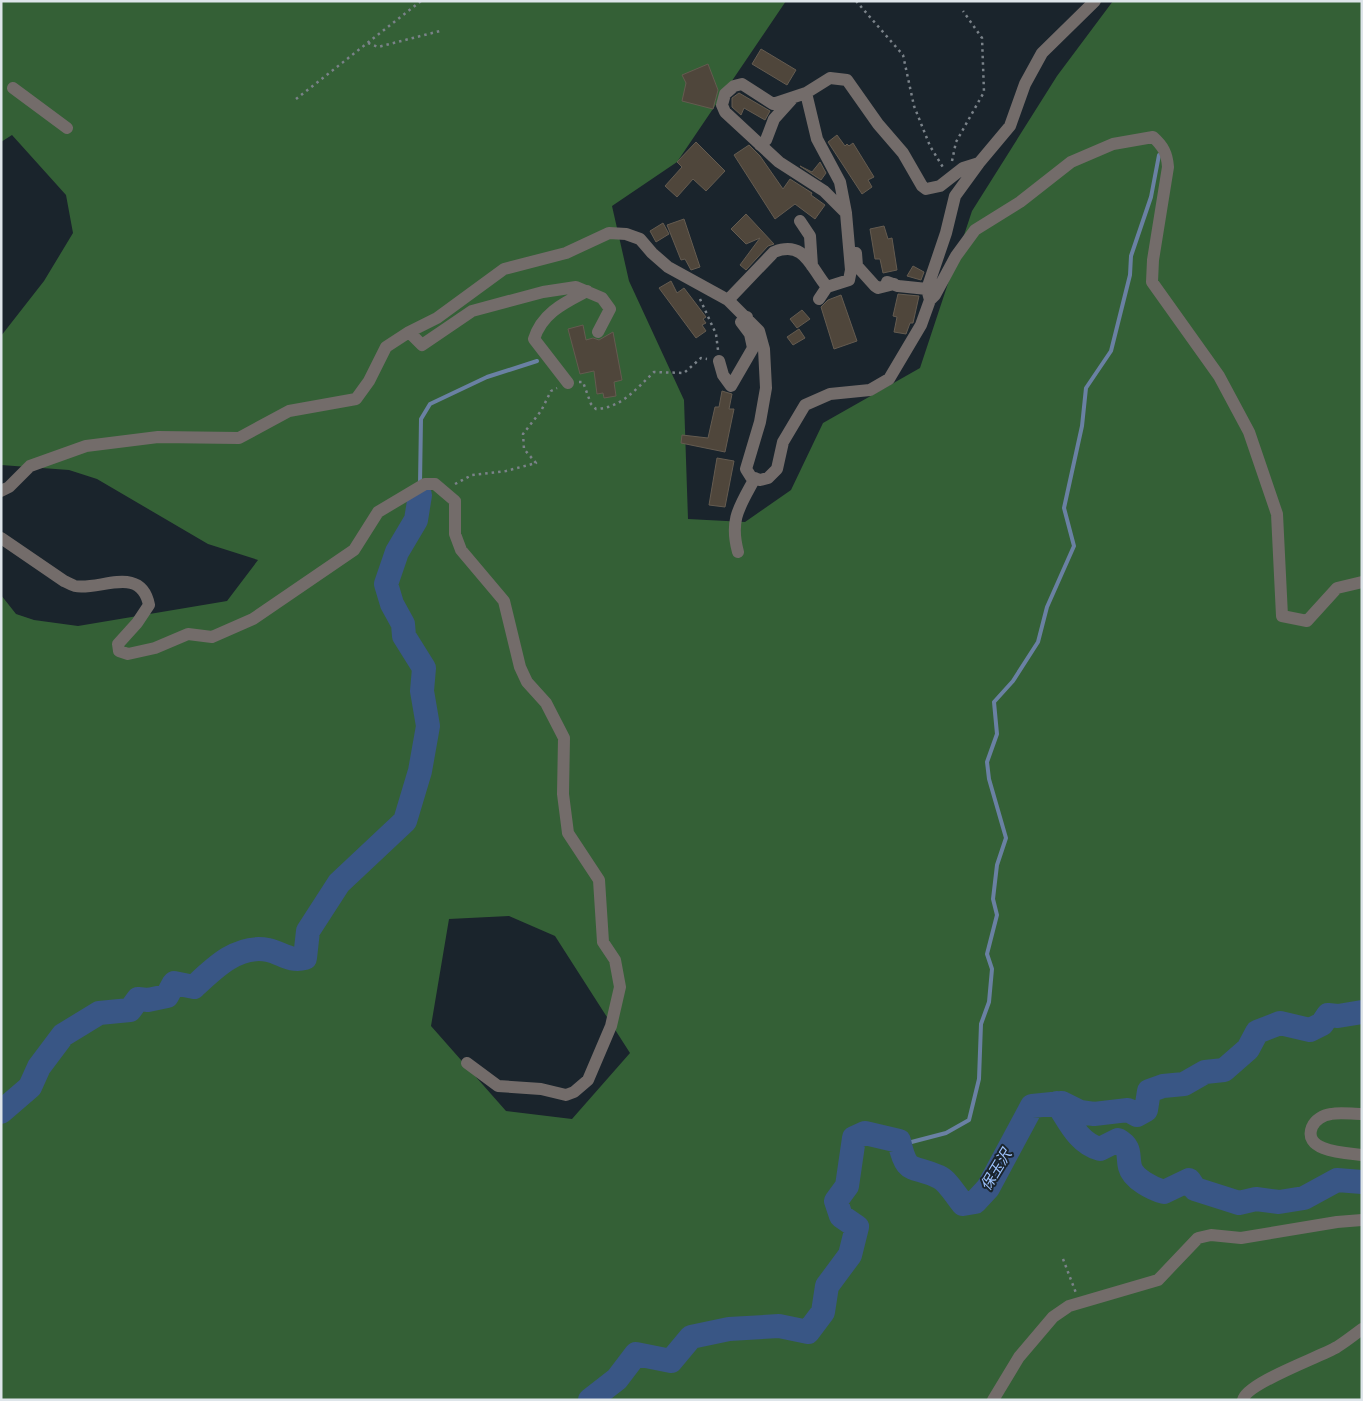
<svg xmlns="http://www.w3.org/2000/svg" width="1363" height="1401" font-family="Quicksand,'Noto Sans JP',sans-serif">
	<rect width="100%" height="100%" fill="#1a242c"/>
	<path fill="#346036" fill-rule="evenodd" d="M1,1h785l-109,161 -65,44 17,75 55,119 4,119 57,3 46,-32 32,-67 97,-55 52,-157 85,-135 56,-75h249v1399h-1361v-805l15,19 18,6 44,6 149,-25 31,-41 -50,-16 -111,-65 -28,-9 -68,-5v-129l43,-55 29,-48 -7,-38 -54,-60 -11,7zM509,916l46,20 75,117 -58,66 -66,-8 -75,-85 18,-107z"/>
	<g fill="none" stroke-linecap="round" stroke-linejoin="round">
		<path stroke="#6a81a3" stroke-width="4" d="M420,484l1,-65 9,-15 57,-27 50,-16
			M900,1145l46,-12 23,-13 10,-41 2,-55 8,-22 3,-33 -5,-15 10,-39 -4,-16 4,-34 9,-27 -17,-59 -2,-17 10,-28 -3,-32 19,-21 25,-39 9,-35 27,-61 -10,-38 18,-82 4,-38 25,-37 19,-76 1,-19 20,-59 8,-42"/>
		<path stroke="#395685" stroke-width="24" d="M1057,1103c12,18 21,40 43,46l18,-9c14,8 9,15 12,27 3,12 23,22 34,25l25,-12 6,9 44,14 17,-4 23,3 25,-4 33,-18 25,2
			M1,1112l29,-25 9,-20 24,-32 36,-22 31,-3 8,-11 10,1 19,-4 7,-13 20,4c20,-19 44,-43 74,-37 14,3 22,12 37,8l3,-27 31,-48 66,-62 15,-50 8,-45 -6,-35 2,-23 -20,-32 -1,-12 -11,-20 -6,-20 11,-32 19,-32 4,-25
			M590,1400l27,-21 19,-25 35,7 20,-24 38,-8 50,-3 29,6 15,-20 4,-26 23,-31 7,-28 -16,-11 -5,-15 11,-15 7,-48 11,-5 34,8c8,35 12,23 40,36 9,4 17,19 24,27l12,-2 13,-14 44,-82 30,-3 18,9 14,2 34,-4 9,5 9,-5 3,-19 14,-5 21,-2 21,-12 19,-2 24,-21 9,-17 23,-9 30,7 12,-6 6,-9 10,1 24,-4"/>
	</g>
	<path fill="#4f463b" stroke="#645b50" d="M761,49l35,21 -9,15 -35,-21z
		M708,64l10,26 -5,19 -31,-8 4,-18 -4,-8z
		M739,93l31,18 -5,9 -21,-12 -3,7 -9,-8v-9z
		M837,135l8,11 2,-2 2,2 4,-3 21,34 -6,3 4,7 -10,7 -34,-52z
		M696,142l29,29 -19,20 -13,-12 -16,18 -12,-11 17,-19 -5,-5z
		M749,145l11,11 23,33 7,-10 22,14 -1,2 14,10 -10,14 -20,-15 -20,15 -41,-64z
		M820,162l6,11 -5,7 -21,-14 12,6z
		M746,214l28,30 -6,2 -22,24 -6,-5 20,-27 -14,6 -15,-15z
		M684,219l16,48 -9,3 -6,-11 -4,1 -14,-35z
		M663,223l6,11 -13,8 -6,-11z
		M884,226l4,13 4,-1 5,32 -14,3 -3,-14h-5l-5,-30z
		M913,266l11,6 -3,8 -14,-4z
		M671,281l6,12 7,-5 22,29 -3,2 3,4 -4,2 4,6 -10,7 -37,-50z
		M898,294l21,2 -6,27h-3l-4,11 -12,-2 3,-15 -4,-1z
		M841,295l16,46 -23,8 -13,-42 7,-7z
		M802,310l8,9 -13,9 -7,-9z
		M583,325l3,15 7,-2 6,2 14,-8 9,48 -8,2 2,14 -12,2 -1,-5 -6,1 -3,-23 -14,3 -12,-45z
		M799,329l6,9 -12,7 -6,-8z
		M722,391l10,3 -3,15h5l-9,43 -44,-9 1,-8 26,3 7,-31h4z
		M717,458l17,3 -9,46 -16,-2z"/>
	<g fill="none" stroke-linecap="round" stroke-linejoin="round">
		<path stroke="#7a8289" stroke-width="2.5" stroke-dasharray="2.5 4" stroke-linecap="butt" d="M856,1l47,54 11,51 16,40 14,23
			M368,43l10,4 62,-16
			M296,99l125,-98
			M952,161l4,-19 28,-50 -2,-54 -19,-27
			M700,299l16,35 2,16
			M579,382h4l8,22 5,5c25,-1 40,-20 58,-37l30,1 17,-15 6,1
			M455,484l17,-9 34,-4 30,-8 -12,-14 -1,-15 18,-23 10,-20 6,-3
			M1063,1259l13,34"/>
		<path stroke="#736c6a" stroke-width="12" d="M13,88l54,40
			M806,93l11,46 23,43 6,31
			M760,145l6,-5 8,-21 18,-20
			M800,221l10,15 2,30
			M856,253l1,13 18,20 3,2 16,-4
			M887,282l11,4 29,3
			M819,299l8,-12
			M728,300l46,-48c31,-12 36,15 53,35l22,-7 2,-10 -5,-57 -22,-22 -45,-29 -54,-50 -3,-7 3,-11 9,-8 8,-2 31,20 33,-11 24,-15 17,2 31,44 25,29 19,33 4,3 14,-3 23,-18 16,-5
			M930,300l-3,-11 19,-56 9,-37 24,-33 31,-37 15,-42 17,-31 53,-52
			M409,332l13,13 50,-34 71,-19 33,-5 26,11 8,11 -12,23
			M719,361l4,14 8,11 22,-38 -3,-14 -9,-12 6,-5
			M568,383l-34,-44c8,-26 30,-36 53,-48
			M1,491l8,-4 21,-21 56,-20 72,-9 81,1 50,-27 67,-12 13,-18 17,-34 23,-15 28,-14 67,-49 62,-16 43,-20 17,1 14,5 12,14 16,14 60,33 31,31 5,18 2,39 -6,34 -14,47 5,8 9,3 8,-2 9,-9 6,-27 22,-37 25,-11 40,-4 19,-11 32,-54 9,-25 5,-5 21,-39 19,-26 45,-28 51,-40 42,-18 40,-7c10,9 14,16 15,30l-15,93 -1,22 67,94 30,56 28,82 5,102 25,5 30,-33 25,-6
			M1,538l63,43c3,1 7,4 11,5 24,5 66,-22 74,19l-12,18 -19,21 1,7 9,3 27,-6 33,-14 24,3 41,-18 101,-69 24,-38 47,-28h10l20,17v33l6,16 43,51 16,66 7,15 19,21 18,35 -1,56 5,39 31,47 4,62 12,18 5,27 -9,39 -23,54 -14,12 -8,3 -25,-6 -43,-3 -31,-23
			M738,552c-9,-33 2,-46 17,-74
			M1362,1114c-10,0 -22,-2 -31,0 -8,1 -16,6 -19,13 -10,25 35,26 50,28
			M993,1400l26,-43 34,-40 16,-11 89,-26 40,-42 13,-3 30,3 96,-16 25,-2
			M1243,1400c3,-17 75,-42 94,-53 8,-5 17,-12 25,-18"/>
	</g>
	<g text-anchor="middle" stroke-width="4" stroke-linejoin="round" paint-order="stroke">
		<g font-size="15" font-style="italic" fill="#9ec3fd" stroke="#1a242c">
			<text transform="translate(996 1170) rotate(-59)" y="5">保玉沢</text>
		</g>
	</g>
	<rect width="1363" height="1401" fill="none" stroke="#dee5ea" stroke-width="5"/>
</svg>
